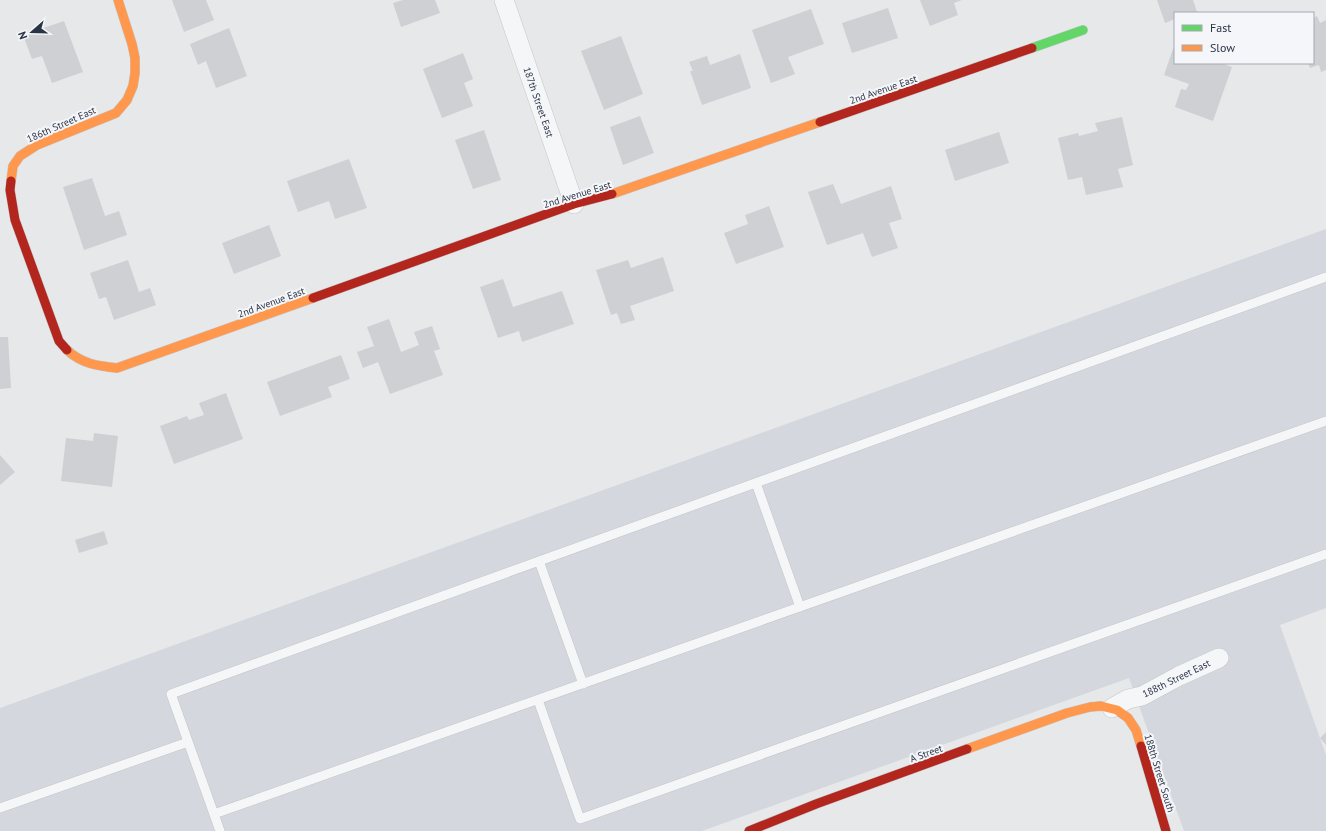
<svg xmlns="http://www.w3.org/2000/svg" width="1326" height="831" font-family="'PT Sans',sans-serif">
	<rect width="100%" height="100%" fill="#e6e8ea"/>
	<path fill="#d4d7dd" d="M1326,229v379l-46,17 46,130v76h-142l-55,-153 -427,153h-702v-123z"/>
	<path fill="#ced0d3" d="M172,0h34l8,20 -30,12z
		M403,0h32l5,13 -39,14 -8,-24z
		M920,0h42l-8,3 4,12 -28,11z
		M1157,0h36l4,12 -3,1h-19v6l-10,4z
		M888,8l10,30 -46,15 -10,-30z
		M811,9l13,35 -36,13 7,17 -24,9 -19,-53z
		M1317,16l3,7 6,-3v50l-5,2 -2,-7 -9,3 -2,-5h5v-45z
		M64,21l19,51 -31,11 -10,-27 -10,3 -9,-24z
		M229,28l18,48 -31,12 -10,-27 -8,4 -8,-21z
		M621,36l22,58 -39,16 -23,-59z
		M1174,46l1,1v16h46l11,4 -19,54 -38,-14 6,-18 5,1 3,-6 -25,-9z
		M463,53l10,26 -9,4 9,23 -31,12 -19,-49z
		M740,54l11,34 -49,17 -12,-34h3l-4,-9 18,-6 3,9z
		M640,116l14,37 -31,12 -13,-38z
		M1122,117l11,48 -15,4 5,18 -37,8 -4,-18 -14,3 -10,-42 20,-5 1,3 19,-5 -3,-8z
		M484,130l17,50 -28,9 -18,-49z
		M999,132l10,31 -54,18 -10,-31z
		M349,159l18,49 -32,11 -6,-18 -31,11 -11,-31z
		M92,178l13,38 14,-5 8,24 -43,15 -21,-63z
		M833,184l8,20 50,-18 11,33 -13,4 9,25 -26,9 -9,-24 -36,12 -19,-53z
		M769,206l15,41 -48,17 -12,-31 24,-9 -3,-9z
		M269,225l12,31 -47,18 -12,-31z
		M663,257l11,34 -44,15 5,14 -14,4 -4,-11 -6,2 -15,-45 32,-10 3,8z
		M128,260l11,32 11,-4 6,17 -42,15 -8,-23 -7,2 -9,-26z
		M503,279l10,28 49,-16 12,33 -52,18 -3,-11 -21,7 -18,-51z
		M389,319l12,33 18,-7 -5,-13 18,-6 8,23 -6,2 9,24 -53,19 -12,-32 -15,6 -6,-16 17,-6 -7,-19z
		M0,337h8l3,51 -11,1z
		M341,355l9,24 -22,8 4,10 -52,19 -13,-34z
		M226,393l17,46 -69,25 -14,-38 27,-10 2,4 15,-5 -5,-12z
		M94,433l24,3 -6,51 -51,-6 5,-43 27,3z
		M0,455l15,17 -15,13z
		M104,531l4,13 -29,9 -4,-13z
		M1326,732v13l-6,-7z"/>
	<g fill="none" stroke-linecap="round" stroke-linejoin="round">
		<defs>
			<path id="lane" d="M756,483l44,124
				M539,561l44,123
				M538,700l42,119 746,-265
				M0,808l188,-66
				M214,814l1112,-393
				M220,831l-49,-137 1155,-417"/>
			<path id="street" d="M504,0l70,204
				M1112,708l16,-9 14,-3 37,-20 40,-18"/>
			<path id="fast" d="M1032,48l51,-18"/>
			<path id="slow" d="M11,181l2,-15 7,-10 17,-11 79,-32 11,-13 6,-14 2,-13v-15l-3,-14 -14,-44
				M612,194l208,-72
				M67,350c15,14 31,16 50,18l196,-70
				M967,749l100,-36 23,-6 11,-1 16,4 11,8 8,12 5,16"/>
			<path id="jam" d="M820,122l212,-74
				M11,181l-1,9 5,30 44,121 8,9
				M313,298l261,-94 38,-10
				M1141,746l25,85
				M749,831l67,-27 151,-55"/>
		</defs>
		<use href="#lane" stroke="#c4c6c8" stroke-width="10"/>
		<use href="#street" stroke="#c4c6c8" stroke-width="20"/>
		<use href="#fast" stroke="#c4c6c8" stroke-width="10"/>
		<use href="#slow" stroke="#c4c6c8" stroke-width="10"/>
		<use href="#jam" stroke="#c4c6c8" stroke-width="10"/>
		<use href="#lane" stroke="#f5f6f7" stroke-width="9"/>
		<use href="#street" stroke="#f5f6f7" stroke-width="19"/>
		<use href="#fast" stroke="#63d668" stroke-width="9"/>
		<use href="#slow" stroke="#ff974d" stroke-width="9"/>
		<use href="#jam" stroke="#b3261e" stroke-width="9"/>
	</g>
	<g text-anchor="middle" stroke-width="4" stroke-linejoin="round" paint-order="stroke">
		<g font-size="10" fill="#2b3445" stroke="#f4f6f9">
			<text transform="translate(883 89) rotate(-19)" y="4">2nd Avenue East</text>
			<text transform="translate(539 102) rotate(71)" y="4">187th Street East</text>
			<text transform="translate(61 124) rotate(-24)" y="4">186th Street East</text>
			<text transform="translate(577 194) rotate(-17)" y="4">2nd Avenue East</text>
			<text transform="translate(271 302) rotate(-20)" y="4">2nd Avenue East</text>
			<text transform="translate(1176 678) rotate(-26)" y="4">188th Street East</text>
			<text transform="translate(926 753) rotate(-20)" y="4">A Street</text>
			<text transform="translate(1160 773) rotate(73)" y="4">188th Street South</text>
		</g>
	</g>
	<rect x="1174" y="12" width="140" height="52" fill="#f4f6f9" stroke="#a4a8b1"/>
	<rect x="1182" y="25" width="20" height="6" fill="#63d668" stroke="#a4a8b1"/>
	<text x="1210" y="32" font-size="12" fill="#2b3445">Fast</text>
	<rect x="1182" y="45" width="20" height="6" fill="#ff974d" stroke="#a4a8b1"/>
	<text x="1210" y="52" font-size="12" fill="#2b3445">Slow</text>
	<g transform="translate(32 32) rotate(250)" stroke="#f4f6f9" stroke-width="3" paint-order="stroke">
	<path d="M0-3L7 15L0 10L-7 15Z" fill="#2b3445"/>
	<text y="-6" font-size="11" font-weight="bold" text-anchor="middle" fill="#2b3445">N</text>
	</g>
</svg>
